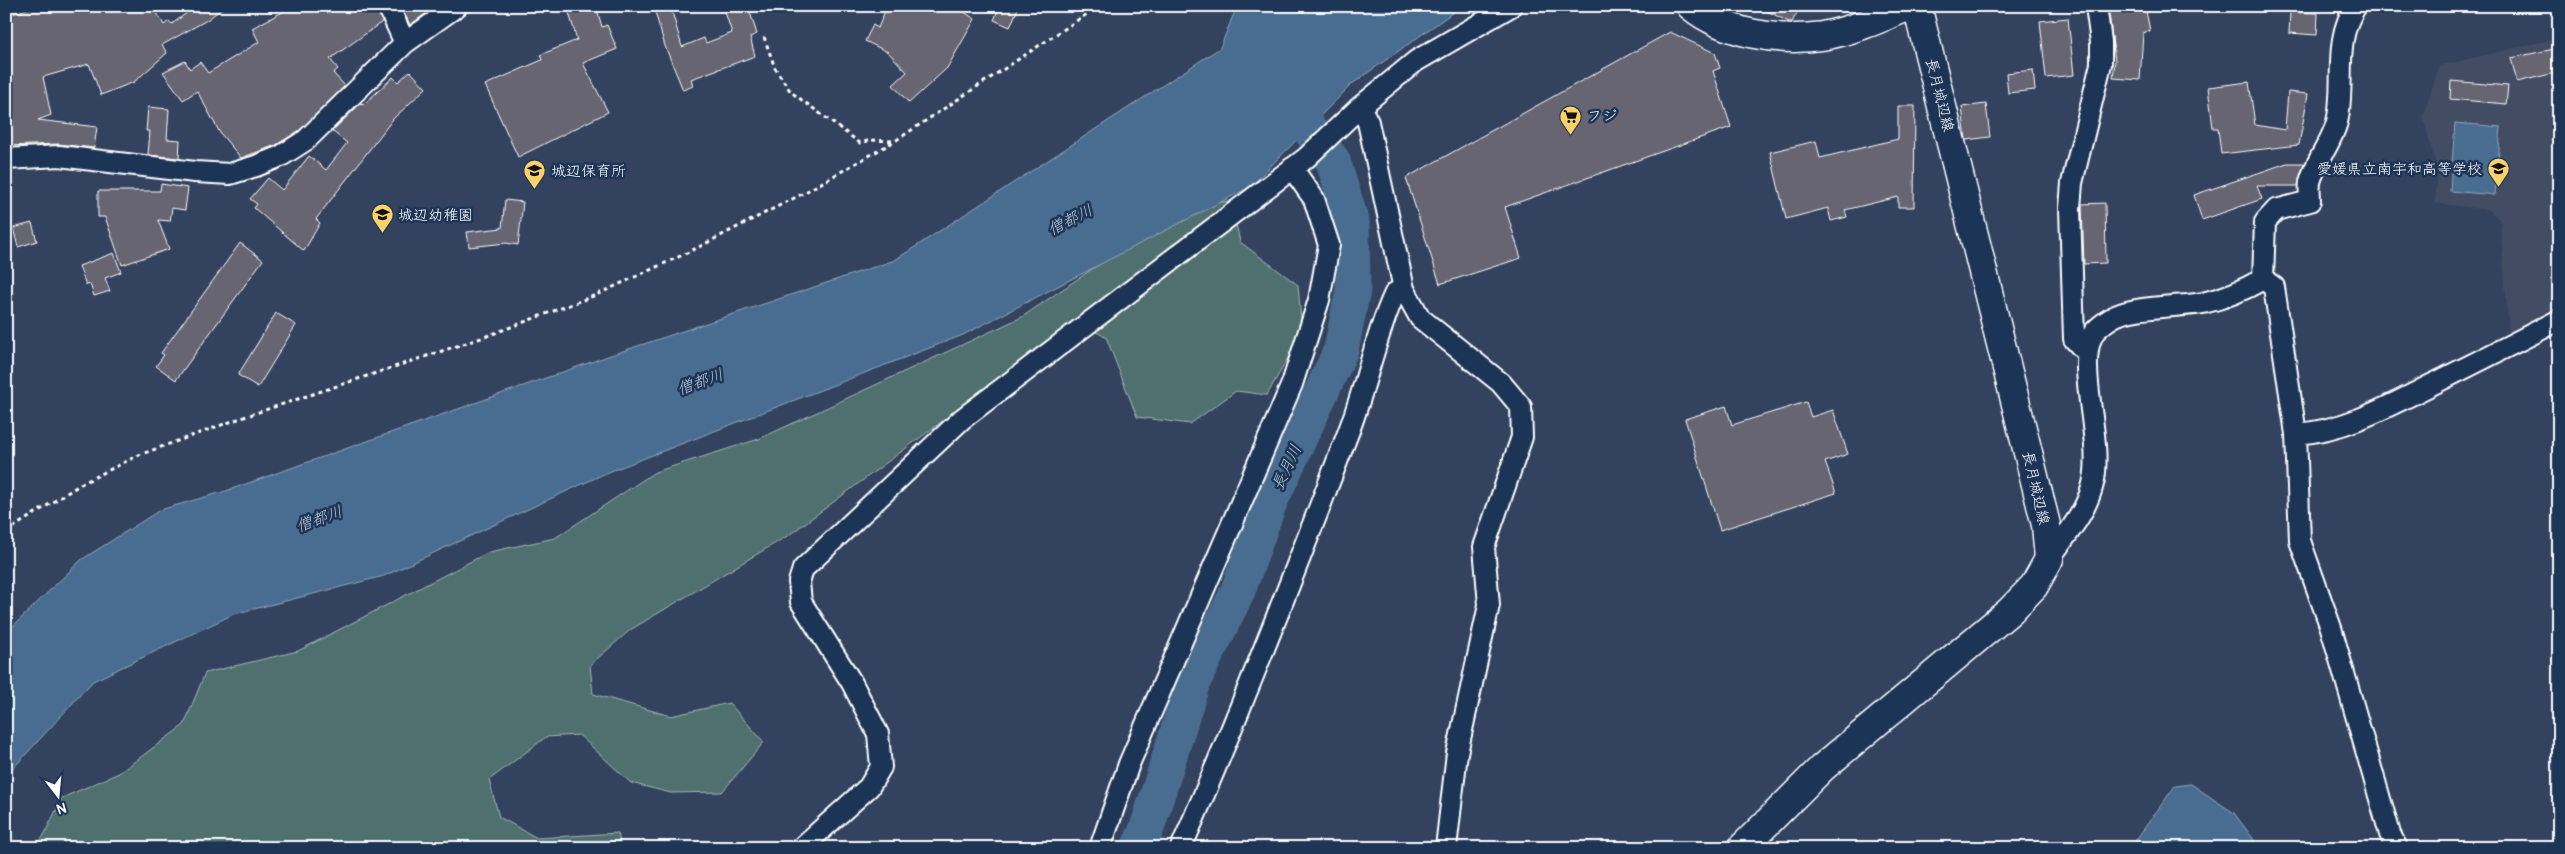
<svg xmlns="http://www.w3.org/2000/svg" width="2565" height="854" font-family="Pangolin,'Klee One',sans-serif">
	<rect width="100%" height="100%" fill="#33435f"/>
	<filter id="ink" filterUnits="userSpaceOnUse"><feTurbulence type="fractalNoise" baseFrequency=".02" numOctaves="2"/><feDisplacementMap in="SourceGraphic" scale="10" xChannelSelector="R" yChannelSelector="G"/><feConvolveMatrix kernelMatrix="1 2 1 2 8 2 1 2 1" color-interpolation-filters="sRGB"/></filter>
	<g filter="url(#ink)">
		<path fill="#424d64" d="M2559,38v274l-50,21 -9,-113 -11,-10 -54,-7 3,-31 -15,-55 16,-51z"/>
		<path fill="#4f6f6e" stroke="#a7b7b6" d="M1231,201l9,41 58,43 4,48 -35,62 -31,-4 -46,33 -53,-7 -31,-80 -30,-15 -287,213 -159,95 -40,35 3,29 78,22 58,-13 35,39 -42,50 -51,1 -40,-10 -52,-48 -33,2 -57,43 10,37 38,21 81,-5 3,15h-587l9,-11 19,-39 57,-25 65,-48 21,-52 93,-22 191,-99 66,-14 100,-66 104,-33 263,-122 136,-93 47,-20z"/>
		<path fill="#486d90" stroke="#91a7bc" d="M1237,6h225l-110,78 -102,103 -287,148 -357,138 -222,103 -150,38 -141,67 -87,95v-143l75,-73 79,-50 66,-19 382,-135 287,-96 325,-212z
			M2455,123l46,4 -6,68 -45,-4z
			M2191,784l43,29 26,35h-130l45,-62z"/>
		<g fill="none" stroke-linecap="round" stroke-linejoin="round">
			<path stroke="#486d90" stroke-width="35" d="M1138,848l8,-17 47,-149 44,-89 33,-91 71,-152 12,-60 -1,-68 -19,-61 -24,-32 -23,-41"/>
		</g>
		<path fill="#666571" stroke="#fff" d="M36,6h117l11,19 5,-4 3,3 24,-18h29l-18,14 -45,25 5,8 -33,29 -33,13 -12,-31 -46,13 8,38 -13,5 59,7 -3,21 -36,-4 -52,2v-130z
			M294,6h82l6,16 -52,37 8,10 -5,4 12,13 -45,44 -24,15 -35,13 -21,-25 -23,-42 -14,9 -20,-28 22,-11 5,8 10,-7 8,11 51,-31 -7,-14z
			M401,6h35l-26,19z
			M567,6h29l6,21 5,-2 10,24 -34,14 25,49 -90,45 -33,-72 57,-25 -2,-5 37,-15z
			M748,6l9,28 -7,3 5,19 -64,23 2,7 -10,4 -18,-44 -10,-34 16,-4 11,39 22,-9 2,5 26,-10 -7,-21z
			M887,6h68l20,13 -28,49 -38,35 -16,-18 14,-13 -19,-20 -23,-11 8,-16 5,3z
			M1000,6h19l-9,21 -16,-7z
			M1757,6h44l-9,16h-3z
			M2108,6h37l5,25 -7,2 -3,47 -27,-2 2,-17z
			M2290,12l28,1 -1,22 -28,-2z
			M2068,18l6,57 -28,3 -6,-57z
			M1670,32l45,21 5,15 -7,3 18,56 -226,80 16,51 -81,26 -34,-106z
			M2559,48v24l-42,10 -6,-24z
			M2033,70l2,20 -27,3 -2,-20z
			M410,71l16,17 -33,31 -77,100 4,4 -16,28 -50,-43 3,-4 -7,-5 18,-21 14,12 27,-34 17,14 21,-27 -15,-12 29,-28 2,2 30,-28 5,5z
			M2451,81l57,5 -2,18 -56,-5z
			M2249,82l6,43 30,5 3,-38 20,2 -9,51 -78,9 -3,-26h-5l-5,-41z
			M1986,104l4,33 -24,3 -4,-33z
			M1898,106h17l-1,101h-16v-10l-53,13 2,7 -16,4 -3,-13 -42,11 -16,-67 46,-11 4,17 78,-19z
			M148,107l21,2 -2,30 13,1 -1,18 -31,-3 2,-24h-4z
			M2287,163h17l-6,23h-41l5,13 -60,21 -8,-25z
			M161,184l27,4 -3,22 -13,-2 -2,13 -12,-1 11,29 -47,16 -17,-48h-7v-26h62z
			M505,200l18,2 -5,43 -12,-2 -37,4 -2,-15 35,-4z
			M2105,203l1,60 -22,1 -2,-60z
			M32,223l5,18 -19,6 -5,-19z
			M240,243l23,17 -87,120 -20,-14 8,-11 -3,-2z
			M114,253l7,19 -16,6 5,13 -16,5 -4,-12 -4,1 -7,-19z
			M276,313l20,12 -38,62 -20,-12z
			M1806,402l5,15 22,-7 15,44 -23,8 11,31 -116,37 -35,-111 41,-13 6,19z"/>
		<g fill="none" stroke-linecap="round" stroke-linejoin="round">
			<defs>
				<path id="street" d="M388,6l17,37
					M1360,107l8,15 36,167 16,29 81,65 20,24 1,30 -38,110 5,58 -32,148 -11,95
					M6,159l53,-3 136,16 35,2 26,-8 25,-10 25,-16 99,-97 52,-37
					M2263,279l11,8 22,147 4,107 31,87 59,206 7,14
					M2263,279l2,-57 11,-12 34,-9c0,-6 -1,-13 0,-19 5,-20 21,-38 27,-60 9,-38 -5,-81 19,-116
					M2087,353l-13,-14 -4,-131 2,-25 29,-119v-22l-5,-36
					M2296,434c51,-3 98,-31 143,-53 40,-20 80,-40 120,-61
					M2049,559c17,-24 37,-46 44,-75 11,-43 -18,-118 0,-150 3,-5 12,-12 17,-15 18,-13 70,-12 93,-16 22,-5 41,-13 60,-24
					M801,848l68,-61 12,-20 -3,-33 -26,-51 -51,-81 -2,-20 4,-13 159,-150 344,-261 54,-51 56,-46 95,-55
					M1100,848l29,-84 163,-380 27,-84 10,-55 -15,-46 -22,-31
					M1181,848c60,-137 114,-276 167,-415 18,-46 27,-97 47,-140l9,-4"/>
				<path id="secondary" d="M1691,6c34,28 89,36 131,30 30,-5 59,-18 87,-30
					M1742,848l80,-80 188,-157 24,-25 15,-27 -3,-34 -129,-519"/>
			</defs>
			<use href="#street" stroke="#fff" stroke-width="24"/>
			<use href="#secondary" stroke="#fff" stroke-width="31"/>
			<path stroke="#fff" stroke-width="3" stroke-dasharray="4 4" stroke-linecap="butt" d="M764,37l11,31 16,24 69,51 11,-3 24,1
				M6,532l75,-48 58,-29 99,-36 249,-83 109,-41 93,-43 111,-57 95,-54 204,-135"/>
			<use href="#street" stroke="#1d3557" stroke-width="20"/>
			<use href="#secondary" stroke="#1d3557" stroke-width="28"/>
		</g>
	</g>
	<defs>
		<symbol id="supermarket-pin" viewBox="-11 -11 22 30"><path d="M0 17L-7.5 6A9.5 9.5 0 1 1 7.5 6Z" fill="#ffd166" stroke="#1d3557"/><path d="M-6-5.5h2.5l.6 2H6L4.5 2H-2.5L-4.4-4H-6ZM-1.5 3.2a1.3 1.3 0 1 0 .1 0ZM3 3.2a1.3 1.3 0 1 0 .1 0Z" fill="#111"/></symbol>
		<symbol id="school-pin" viewBox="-11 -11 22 30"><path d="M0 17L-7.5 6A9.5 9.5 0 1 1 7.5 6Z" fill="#ffd166" stroke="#1d3557"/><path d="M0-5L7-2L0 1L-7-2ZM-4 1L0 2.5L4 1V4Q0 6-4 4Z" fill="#111"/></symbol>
	</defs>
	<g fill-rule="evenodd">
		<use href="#supermarket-pin" x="1558" y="104" width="25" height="34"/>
		<use href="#school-pin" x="2486" y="156" width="25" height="34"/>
		<use href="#school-pin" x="522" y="158" width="25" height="34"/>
		<use href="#school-pin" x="370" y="202" width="25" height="34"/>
	</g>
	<g text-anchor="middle" stroke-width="5" stroke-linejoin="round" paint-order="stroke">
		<g font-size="15" fill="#fff" stroke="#1d3557">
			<text transform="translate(1940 95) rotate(76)" y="5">長月城辺線</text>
			<text transform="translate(2036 488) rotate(77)" y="5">長月城辺線</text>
		</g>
		<g font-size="15" fill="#fff" stroke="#1d3557" text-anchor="start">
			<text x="1587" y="121">フジ</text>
			<text x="2482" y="174" text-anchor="end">愛媛県立南宇和高等学校</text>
			<text x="551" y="176">城辺保育所</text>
			<text x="398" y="220">城辺幼稚園</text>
		</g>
		<g font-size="16" font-style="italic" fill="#b6c5d3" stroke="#1d3557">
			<text transform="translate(1070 219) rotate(-27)" y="6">僧都川</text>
			<text transform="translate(700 381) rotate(-20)" y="6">僧都川</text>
			<text transform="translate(1286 467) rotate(-65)" y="6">長月川</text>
			<text transform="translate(319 518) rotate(-20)" y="6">僧都川</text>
		</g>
	</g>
	<rect width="2565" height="854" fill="none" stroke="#1d3557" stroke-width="25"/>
	<rect x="12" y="12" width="2540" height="829" fill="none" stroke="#fff" stroke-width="2" filter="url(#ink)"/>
	<g transform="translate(58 796) rotate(164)" stroke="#1d3557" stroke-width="4" paint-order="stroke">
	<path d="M0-4L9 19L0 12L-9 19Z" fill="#ffffff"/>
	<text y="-8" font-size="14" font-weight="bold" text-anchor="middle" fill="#ffffff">N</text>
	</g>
</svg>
